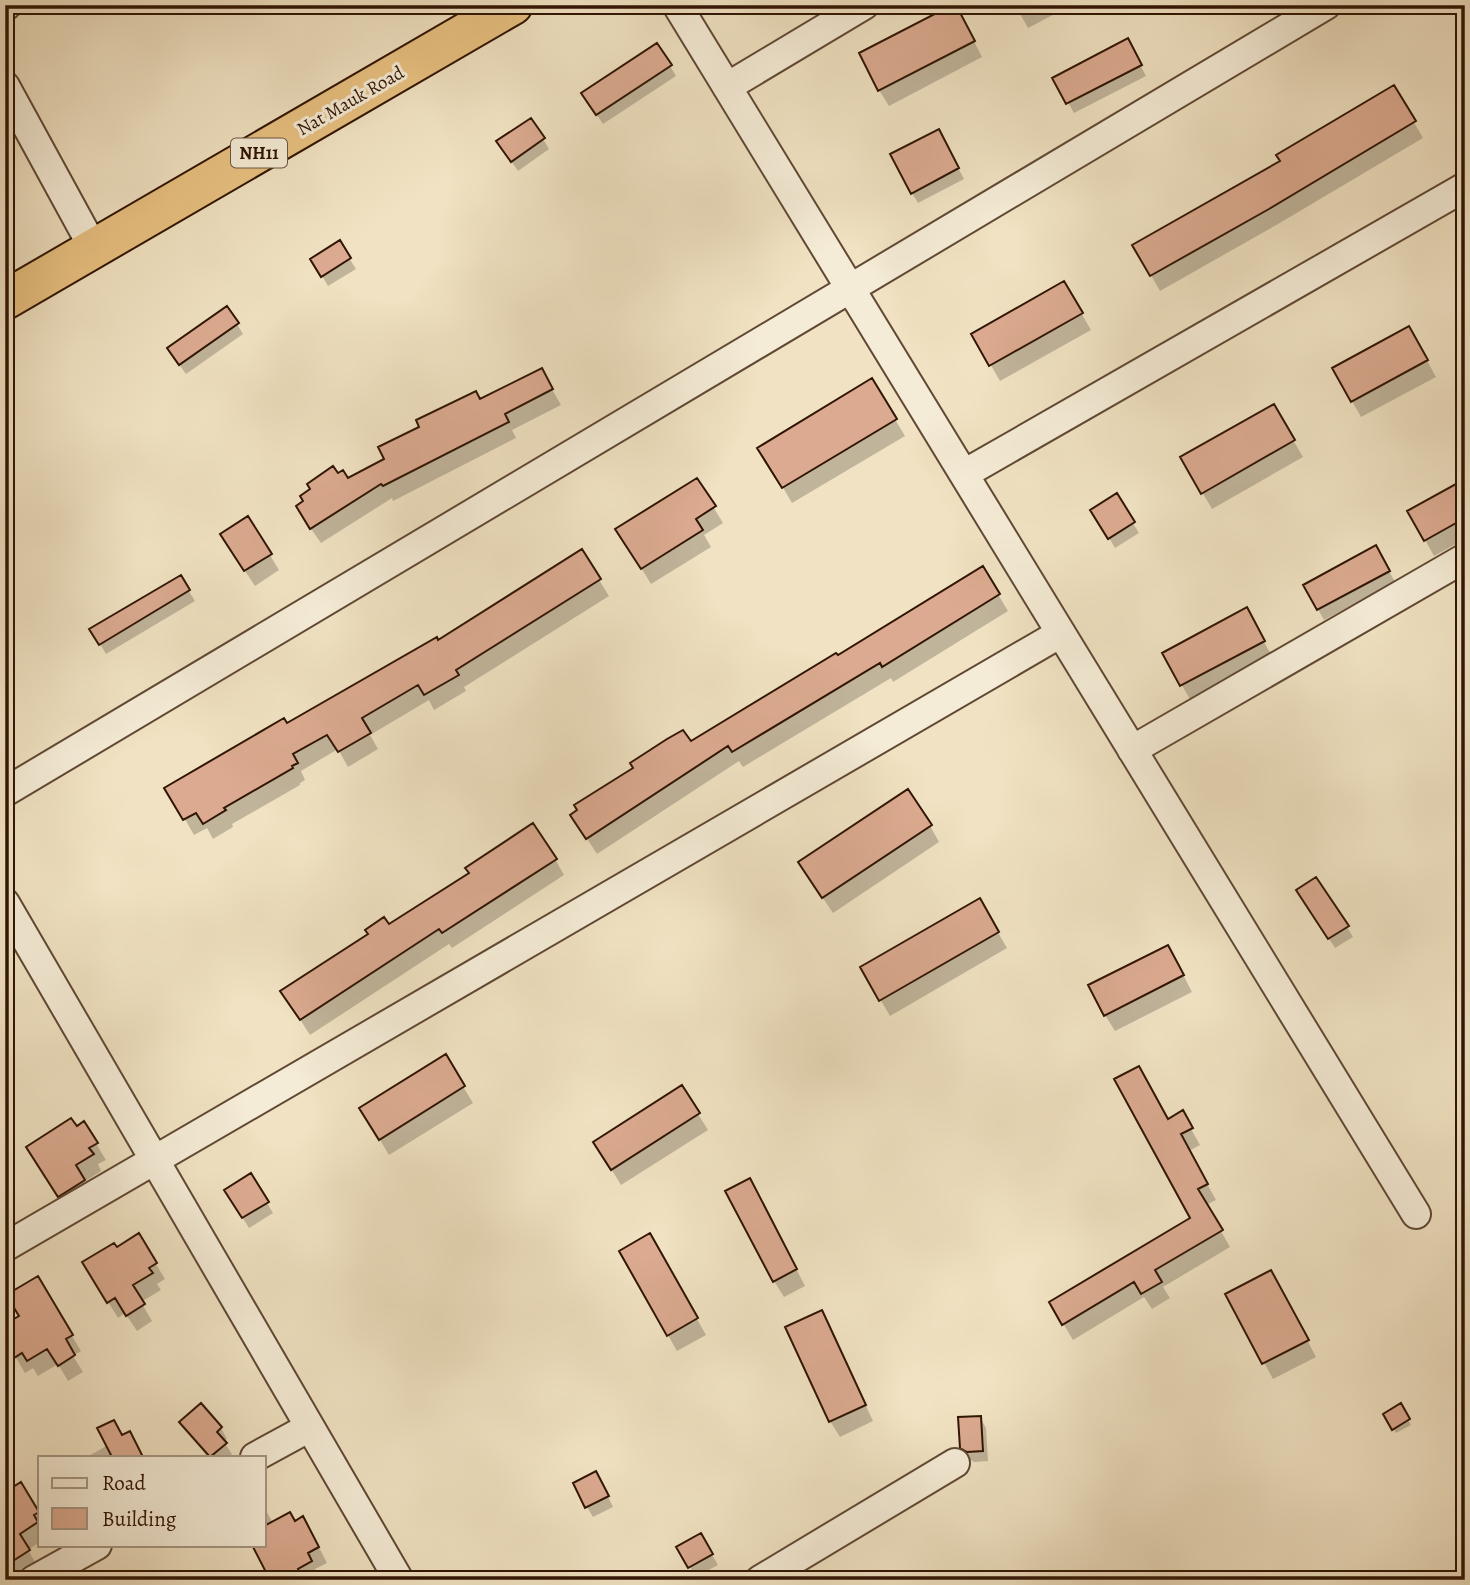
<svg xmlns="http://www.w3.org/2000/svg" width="1470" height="1585" font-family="Alegreya,serif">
	<rect width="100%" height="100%" fill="#f0e2c2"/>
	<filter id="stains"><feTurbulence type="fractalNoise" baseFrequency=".00286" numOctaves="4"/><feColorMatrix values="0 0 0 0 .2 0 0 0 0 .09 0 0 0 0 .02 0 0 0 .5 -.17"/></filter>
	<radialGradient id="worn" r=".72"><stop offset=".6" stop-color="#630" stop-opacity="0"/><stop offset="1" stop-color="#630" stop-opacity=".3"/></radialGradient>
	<path fill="#0003" d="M821,5h39l-30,16z
		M1015,5h57l-44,23z
		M964,22l18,35 -93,49 -10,-16z
		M1127,41l19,35 -72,37 -19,-34z
		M670,66l6,10 -73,48 -14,-20z
		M1394,88l29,50 -145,86 -118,67 -26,-45 148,-84z
		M543,139l6,10 -31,22 -13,-19z
		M944,141l20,38 -46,24 -6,-10z
		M339,242l17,27 -28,17 -16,-27z
		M1064,283l27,47 -91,51 -27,-47z
		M237,324l6,10 -57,40 -11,-15z
		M1409,328l27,49 -75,40 -27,-48z
		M541,370l20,35 -49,25 4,8 -123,63 -1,-3 -71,45 -14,-20 40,-43 40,-20 92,-59z
		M872,381l33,55 -113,67 -32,-55z
		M1273,406l30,51 -91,52 -30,-51z
		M697,480l26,43 -19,12 7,12 -60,37 -24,-39z
		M1465,481v58l-31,17 -25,-45z
		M1116,496l23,37 -24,15 -22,-38z
		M1376,547l19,35 -71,38 -19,-34z
		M231,550l39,5 9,15 -24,16z
		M581,551l28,45 -145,91 2,4 -32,19 -5,-10 -59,35 8,14 -30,18 -10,-18 -37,22 4,9 -5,3v2l-68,39 1,3 -20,12 -6,-11 -13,7 -27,-47 120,-62 151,-84z
		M982,568l26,43 -115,71 -2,-4 -148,89 -4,-6 -142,93 -15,-23 53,-62 55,-26 147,-86z
		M180,577l15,24 -89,53 -14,-24z
		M1246,610l27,48 -82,43 -27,-47z
		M930,826l9,16 -106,71 -23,-34z
		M555,859l9,16 -112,73 -3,-4 -139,91 -18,-28 96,-80z
		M979,900l28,48 -117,68 -28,-48z
		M1304,901l43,26 6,10 -18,11z
		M1177,963l15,29 -77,39 -10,-16z
		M445,1057l28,46 -84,52 -18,-30z
		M1182,1113l18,32 -11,6 27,49 -10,5 24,42 -67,40 7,11 -18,11 -8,-12 -71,43 -22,-37 141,-84 -24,-98z
		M698,1114l10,16 -87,55 -16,-26z
		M84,1124l22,36 -8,4 3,7 -17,11 9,15 -24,15 -31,-49z
		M759,1196l46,90 -21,11 -10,-16z
		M232,1201l35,2 6,10 -24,15z
		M5,1207l17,32 -17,10z
		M139,1236l26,43 -8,5 4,6 -20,12 11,19 -15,10 -12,-18 -7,5 -24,-39 23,-29z
		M650,1236l56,99 -29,16 -56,-99z
		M37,1278l44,73 -8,5 10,16 -15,9 -10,-17 -20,12 -5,-8 -8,5 -20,-34 16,-22z
		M1280,1288l36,69 -43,22 -45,-84z
		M830,1328l43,93 -33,16 -10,-16z
		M1400,1406l11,19 -15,8 -11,-18z
		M980,1417l6,11 2,33 -14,1 -6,-4 -6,-11z
		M181,1422l40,6 6,11 -4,2 9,13 -4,3h-20l-21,-25z
		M122,1437l17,12 4,8h-56z
		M602,1484l11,23 -20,10 -6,-10z
		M20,1485l20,31v26l-12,8 10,17 -22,13 -11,-17z
		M264,1507l9,16 39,11 15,29 -12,6 5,9 -4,2h-44l-18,-35h10z
		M701,1536l17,29 -22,12 -17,-29z
		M640,1570l5,10h-24z
		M853,1572l4,8h-17z"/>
	<path fill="#dbaa90" stroke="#301504" stroke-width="2" d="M952,5h4l19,36 -97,50 -19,-38z
		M1128,38l14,27 -76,39 -14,-26z
		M657,43l15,22 -76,50 -15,-22z
		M1394,85l22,36 -147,88 -119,67 -18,-31 148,-84 -4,-6z
		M531,118l14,20 -34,24 -15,-21z
		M939,129l20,39 -48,26 -21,-40z
		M340,240l11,18 -30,19 -11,-18z
		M1064,281l19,32 -94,53 -18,-32z
		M227,306l12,17 -60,42 -12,-17z
		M1409,326l19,34 -77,42 -19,-34z
		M542,368l11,21 -48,25 4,8 -126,64 -2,-2 -71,45 -14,-23 7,-5 -3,-5 10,-7 -3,-5 26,-18 5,7 5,-3 5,8 36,-19 -6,-12 41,-20 -3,-7 60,-29 4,8z
		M872,378l25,41 -115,69 -25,-40z
		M1274,404l21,36 -94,54 -21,-37z
		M697,478l19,28 -20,13 7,11 -62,39 -26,-40z
		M1465,479v39l-41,23 -17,-30z
		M1117,493l18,29 -27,17 -18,-29z
		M248,516l24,38 -28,17 -24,-37z
		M1376,545l14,26 -73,39 -14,-25z
		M582,549l19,30 -145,91 3,5 -35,20 -6,-10 -56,33 9,15 -33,19 -11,-17 -34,19 5,9 -6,3 1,2 -69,40 2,2 -23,14 -7,-11 -13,7 -19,-32 120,-70 3,5 150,-86 1,3z
		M983,566l17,28 -118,73 -2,-4 -148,89 -4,-6 -142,93 -16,-24 7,-5 -3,-5 59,-37 -3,-5 37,-24 16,-9 8,11 145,-88 2,2z
		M181,575l9,15 -91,55 -10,-16z
		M1247,607l18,34 -85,45 -18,-33z
		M908,789l24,36 -110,73 -24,-36z
		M533,823l24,36 -115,74 -3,-4 -139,91 -20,-29 88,-57 -3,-4 19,-13 5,7 80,-51 -4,-5z
		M1316,877l33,49 -21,13 -32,-49z
		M980,898l19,34 -120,69 -19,-34z
		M1168,945l16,30 -80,41 -16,-31z
		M446,1054l19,32 -86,54 -20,-32z
		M1139,1066l29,53 15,-9 10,18 -12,6 27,50 -10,5 25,41 -68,40 7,12 -21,12 -7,-12 -72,43 -13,-23 141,-84 -76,-139z
		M682,1085l18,28 -89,57 -18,-28z
		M71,1118l6,8 7,-5 14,22 -9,5 5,6 -18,11 9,15 -27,17 -32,-50z
		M251,1173l18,29 -27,16 -18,-28z
		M750,1178l47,91 -24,13 -48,-91z
		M139,1233l18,30 -8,5 4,5 -20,12 12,19 -19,12 -11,-18 -8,5 -25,-41 32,-19 3,4z
		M650,1233l48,85 -31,18 -48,-85z
		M1271,1270l38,70 -47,24 -37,-70z
		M38,1276l35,59 -7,4 9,16 -17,11 -11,-17 -20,12 -5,-8 -8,5 -9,-16v-18l14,-8 -13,-21z
		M822,1310l44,95 -37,17 -44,-95z
		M201,1403l21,24 -5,5 10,11 -17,14 -31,-35z
		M1401,1403l9,16 -18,11 -9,-16z
		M981,1416l2,35 -16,1 -7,-4 -2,-31z
		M114,1420l8,15 8,-4 13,26h-31l-15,-29z
		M596,1471l13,25 -24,12 -12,-25z
		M21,1482l18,30 -5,3 4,7 -18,12 10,16 -25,16v-74z
		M290,1512l5,9 8,-5 16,31 -11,6 4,8 -14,8 6,11h-34l-18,-35h12v-19z
		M701,1533l12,21 -25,14 -12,-21z"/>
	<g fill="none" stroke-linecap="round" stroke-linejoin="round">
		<defs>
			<path id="street" d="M677,5l739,1209
				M5,6l2,-1
				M5,86l89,163
				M727,87l137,-82
				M964,474l501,-287
				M1132,750l333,-192
				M5,792l1321,-787
				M5,903l394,677
				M5,1247l1056,-614
				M255,1457l55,-30
				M34,1580l63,-35
				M760,1580l195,-117"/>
			<path id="highway" d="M5,300l508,-295"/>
		</defs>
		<use href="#street" stroke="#604834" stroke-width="32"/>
		<use href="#highway" stroke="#301504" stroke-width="42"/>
		<use href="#street" stroke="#f5ecd7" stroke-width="28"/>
		<use href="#highway" stroke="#e8c181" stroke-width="38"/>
	</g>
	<g text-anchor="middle" stroke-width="6" stroke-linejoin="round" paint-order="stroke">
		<rect fill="#f5ecd7" stroke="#6b5643" stroke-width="2" x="231" y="138.5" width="56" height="29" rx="5"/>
		<g font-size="18" font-weight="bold" fill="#301504">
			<text x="259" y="159">NH11</text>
		</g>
		<g font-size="19" fill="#301504" stroke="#f5ecd7">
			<text transform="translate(350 100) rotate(-30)" y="7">Nat Mauk Road</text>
		</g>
	</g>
	<rect width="1470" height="1585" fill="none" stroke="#f0e2c2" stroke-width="28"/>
	<rect x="7" y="7" width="1456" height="1571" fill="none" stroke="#301504" stroke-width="3.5"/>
	<rect x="14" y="14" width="1442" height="1557" fill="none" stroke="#301504" stroke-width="2"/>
	<rect x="38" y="1456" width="228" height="91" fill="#f5ecd7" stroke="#a69683" stroke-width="2"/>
	<rect x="52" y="1478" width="35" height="10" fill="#f5ecd7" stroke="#a69683" stroke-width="2"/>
	<text x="102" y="1490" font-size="21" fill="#301504">Road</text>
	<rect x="52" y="1508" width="35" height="21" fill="#dbaa90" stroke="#a69683" stroke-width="2"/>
	<text x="102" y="1526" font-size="21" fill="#301504">Building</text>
	<rect width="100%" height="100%" filter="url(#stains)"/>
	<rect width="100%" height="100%" fill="url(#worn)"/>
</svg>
